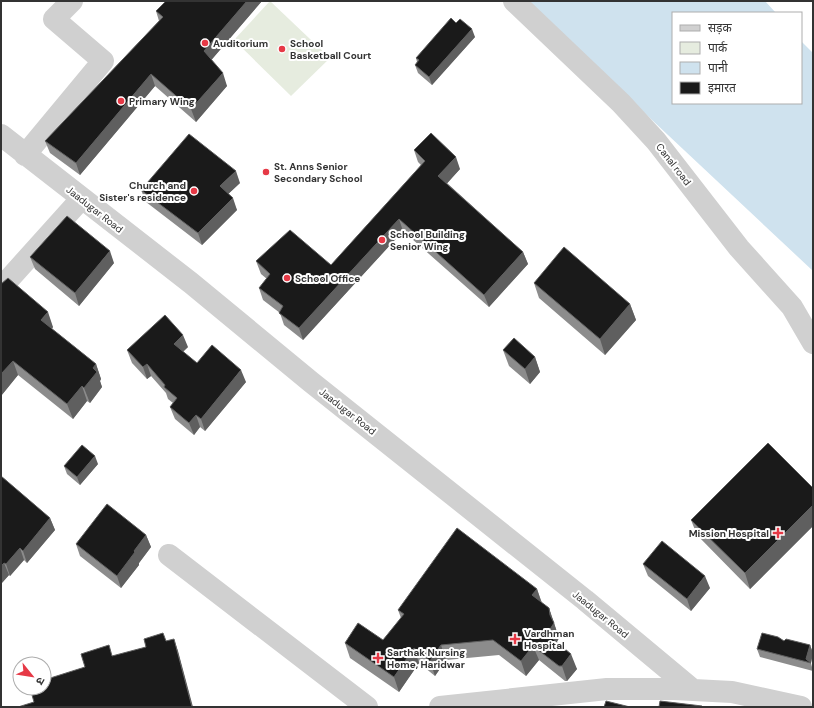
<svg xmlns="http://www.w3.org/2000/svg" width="814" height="708" font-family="'DM Sans','Noto Sans Devanagari',sans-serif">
	<rect width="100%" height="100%" fill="#fff"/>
	<path fill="#e6ecdf" d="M270,1l60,57 -39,38 -57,-56z"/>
	<path fill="#cfe2ee" d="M525,1h240l11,12h-103v90h128v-62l12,12v218z"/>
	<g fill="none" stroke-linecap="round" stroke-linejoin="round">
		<path stroke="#d0d0d0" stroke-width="22" d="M514,1l107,102 35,38 83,107 53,59 21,36
			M1,135l190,148 120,99 274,218 108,90
			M25,155l78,-94 -49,-42 18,-18
			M1,288l80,-89
			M169,555l198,152
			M440,707l167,-18h67l58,3 69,15"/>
	</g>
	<path fill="#8c8c8c" d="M166,1h96l-51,59 16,26 -31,36 -41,-36 -75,89 -30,-22 -5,-12 114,-120 -3,-10z
		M456,23l19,14 -43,48 -14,-12 -3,-8 2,-3 -1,-4z
		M414,150l46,19 -13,14 76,69 5,12 -39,43 -86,-76 -100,109 -19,-15 -4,-12 -17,-13 -4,-12 8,-9 -6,-5 -5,-13 75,4 90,-100 -3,-3z
		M240,183l-12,11 9,16 -35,35 -56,-43 -5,-12z
		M30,257l84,6 -35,43 -44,-37z
		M534,283l96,21 6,16 -31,35 -66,-57z
		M1,284l52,43 -1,2 44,35 5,15 -1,2 2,6 -12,16 -3,-2 -14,18 -55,-44 -17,21z
		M188,347l-5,5 14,11 49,19 -41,49 -5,-4 -6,8 -19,-16 -5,-12 3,-4 -5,-4 -2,-6 -15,-17 -4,3 -15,-16 -5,-13z
		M503,350l32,7 5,15 -10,12 -21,-18z
		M98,464l-18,21 -13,-11 -3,-8z
		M1,476l49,42 5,12 -28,33 -3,-3 -14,16 -1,-1 -8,9z
		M813,488v38l-63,63 -53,-54 -6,-15z
		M146,535l5,12 -12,16v2l-18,23 -41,-32 -4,-12z
		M643,564l67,24 -19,23 -43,-35z
		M537,589l5,14 7,5 10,30 -2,4 20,27 -10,12h-2l-26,-21 -13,16 -27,-21 -53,5 -11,16 -16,-13 -20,29 -49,-34 -5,-15 38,-3 18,-22 -3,-8z
		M784,641l26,4 3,8 -2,10 2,8 -53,-14 -3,-8z"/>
	<path fill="#5f5f5f" d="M247,1h15l-54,63 -4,-13z
		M472,29l3,8 -43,48 -3,-8z
		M223,73l4,13 -31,36 -5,-13z
		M151,74l4,12 -75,89 -4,-12z
		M456,157l4,12 -17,19 -5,-12z
		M236,171l4,12 -16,15 -4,-12z
		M233,198l4,12 -35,35 -4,-12z
		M399,219l4,12 -100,109 -4,-12z
		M110,251l4,12 -35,43 -4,-13z
		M523,252l5,12 -39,43 -5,-12z
		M630,304l6,16 -31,35 -5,-16z
		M48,312l5,15 -6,8 -6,-15z
		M183,335l5,12 -10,9 -4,-12z
		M535,357l5,15 -10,12 -5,-15z
		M13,361l5,14 -17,21v-22z
		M96,364l5,15 -1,2 2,6 -12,16 -6,-15 9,-20z
		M147,364l4,12 -4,3 -4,-12z
		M241,370l5,12 -41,49 -4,-12z
		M82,386l5,15 -14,18 -6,-15z
		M196,415l4,12 -6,8 -5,-12z
		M95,456l3,8 -18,21 -3,-8z
		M813,505v21l-63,63 -5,-16z
		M50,518l5,12 -28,33 -4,-12z
		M146,535l5,12 -12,16v2l-18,23 -4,-12 17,-25z
		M20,548l4,12 -14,16 -4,-12z
		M4,563l5,12 -8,9v-18z
		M705,576l5,12 -19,23 -4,-12z
		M537,589l5,15 -10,-9z
		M549,608l10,30 -6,11 -6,-15 3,-19z
		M174,639l4,12 15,56h-1z
		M441,645l5,15 -11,16 -5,-15z
		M810,645l3,8 -2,10 -5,-4z
		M533,646l6,14 -13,16 -5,-15z
		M414,648l5,15 -20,29 -5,-15z
		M571,654l6,15 -10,12 -5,-15z"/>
	<path fill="#1a1a1a" stroke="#5f5f5f" d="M166,1h81l-43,50 19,22 -32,36 -40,-35 -75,89 -31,-22 118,-124 -7,-6z
		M451,18l5,5 4,-4 12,10 -43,48 -14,-12 4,-5 -3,-2z
		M431,133l25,24 -18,19 85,76 -39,43 -85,-76 -100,109 -20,-15 4,-7 -24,-18 11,-14 -14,-13 34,-31 41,35 94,-104 -11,-11z
		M189,134l47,37 -16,15 13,12 -35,35 -57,-43z
		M67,216l43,35 -35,42 -45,-36z
		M564,247l66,57 -30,35 -66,-56z
		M8,278l40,34 -7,8 55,44 -3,4 4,4 -13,16 -2,-2 -15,18 -54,-43 -12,13v-90z
		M165,315l18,20 -9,9 23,19 15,-18 29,25 -40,49 -5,-4 -7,8 -19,-16 7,-9 -13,-11 1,-2 -18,-21 -4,3 -16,-17z
		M514,338l21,19 -10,12 -22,-19z
		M768,443l45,45v17l-68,68 -54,-53z
		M82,445l13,11 -18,21 -13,-11z
		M1,476l49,42 -27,33 -3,-3 -14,16 -2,-1 -3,3z
		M107,504l39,31 -12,16 1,1 -18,24 -41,-32z
		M457,528l80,61 -5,6 17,13 1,7 4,8 -7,11 24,20 -9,12h-3l-26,-20 -12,15 -28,-21 -52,5 -11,16 -16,-13 -20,29 -49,-34 13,-20 25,17 21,-26 -6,-4z
		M662,541l43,35 -18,23 -44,-35z
		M163,633l3,8 8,-2 18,68h-174l16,-5 -4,-14h14v-8l41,-13 -4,-13 28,-9 3,11 34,-9 -2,-8z
		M762,633l16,4 6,4 2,-2 24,6 -4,14 5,4 -54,-14z
		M606,701l24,6h-26z
		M660,701l42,5v1h-43z"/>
	<g fill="#e63946" stroke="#fff" stroke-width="1.5">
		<circle cx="205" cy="43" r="4"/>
		<circle cx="282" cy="49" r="4"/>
		<circle cx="121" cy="101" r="4"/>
		<circle cx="266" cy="172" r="4"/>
		<circle cx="194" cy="191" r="4"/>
		<circle cx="382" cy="240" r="4"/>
		<circle cx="287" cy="278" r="4"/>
		<path d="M776 527h4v4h4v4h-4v4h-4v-4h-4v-4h4z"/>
		<path d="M513 633h4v4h4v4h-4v4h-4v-4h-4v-4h4z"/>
		<path d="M376 652h4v4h4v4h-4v4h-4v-4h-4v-4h4z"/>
	</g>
	<g text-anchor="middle" stroke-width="4" stroke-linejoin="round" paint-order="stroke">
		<g font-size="10" font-weight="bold" fill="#333" stroke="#fff" text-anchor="start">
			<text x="213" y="47">Auditorium</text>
			<text x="290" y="47">School<tspan x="290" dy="12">Basketball Court</tspan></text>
			<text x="129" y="105">Primary Wing</text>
			<text x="274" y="170">St. Anns Senior<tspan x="274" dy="12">Secondary School</tspan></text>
			<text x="186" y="189" text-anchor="end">Church and<tspan x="186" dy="12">Sister's residence</tspan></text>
			<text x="390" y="238">School Building<tspan x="390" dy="12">Senior Wing</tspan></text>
			<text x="295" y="282">School Office</text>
			<text x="769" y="537" text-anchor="end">Mission Hospital</text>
			<text x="524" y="637">Vardhman<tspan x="524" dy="12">Hospital</tspan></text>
			<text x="387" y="656">Sarthak Nursing<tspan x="387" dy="12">Home, Haridwar</tspan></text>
		</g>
		<g font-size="10" fill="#333" stroke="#fff">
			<text transform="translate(674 164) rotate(52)" y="4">Canal road</text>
			<text transform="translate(95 209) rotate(38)" y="4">Jaadugar Road</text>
			<text transform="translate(348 411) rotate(38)" y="4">Jaadugar Road</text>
			<text transform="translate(601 614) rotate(39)" y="4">Jaadugar Road</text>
		</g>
	</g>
	<rect width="814" height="708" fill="none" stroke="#333333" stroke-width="4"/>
	<rect x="672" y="12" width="130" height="92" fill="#ffffff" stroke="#adadad"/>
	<rect x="680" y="25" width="20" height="6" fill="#d0d0d0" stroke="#adadad"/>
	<text x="708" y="32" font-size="12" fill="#333333">सड़क</text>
	<rect x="680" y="42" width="20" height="12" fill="#e6ecdf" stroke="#adadad"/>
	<text x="708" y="52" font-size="12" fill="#333333">पार्क</text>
	<rect x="680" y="62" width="20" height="12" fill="#cfe2ee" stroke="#adadad"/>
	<text x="708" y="72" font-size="12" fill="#333333">पानी</text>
	<rect x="680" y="82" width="20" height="12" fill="#1a1a1a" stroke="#adadad"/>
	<text x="708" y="92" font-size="12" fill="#333333">इमारत</text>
	<g transform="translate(32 676) rotate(120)"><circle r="19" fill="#ffffff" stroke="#adadad"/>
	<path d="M0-3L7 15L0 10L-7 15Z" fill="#e63946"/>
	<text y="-6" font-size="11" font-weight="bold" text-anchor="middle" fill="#333333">उ</text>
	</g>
</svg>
